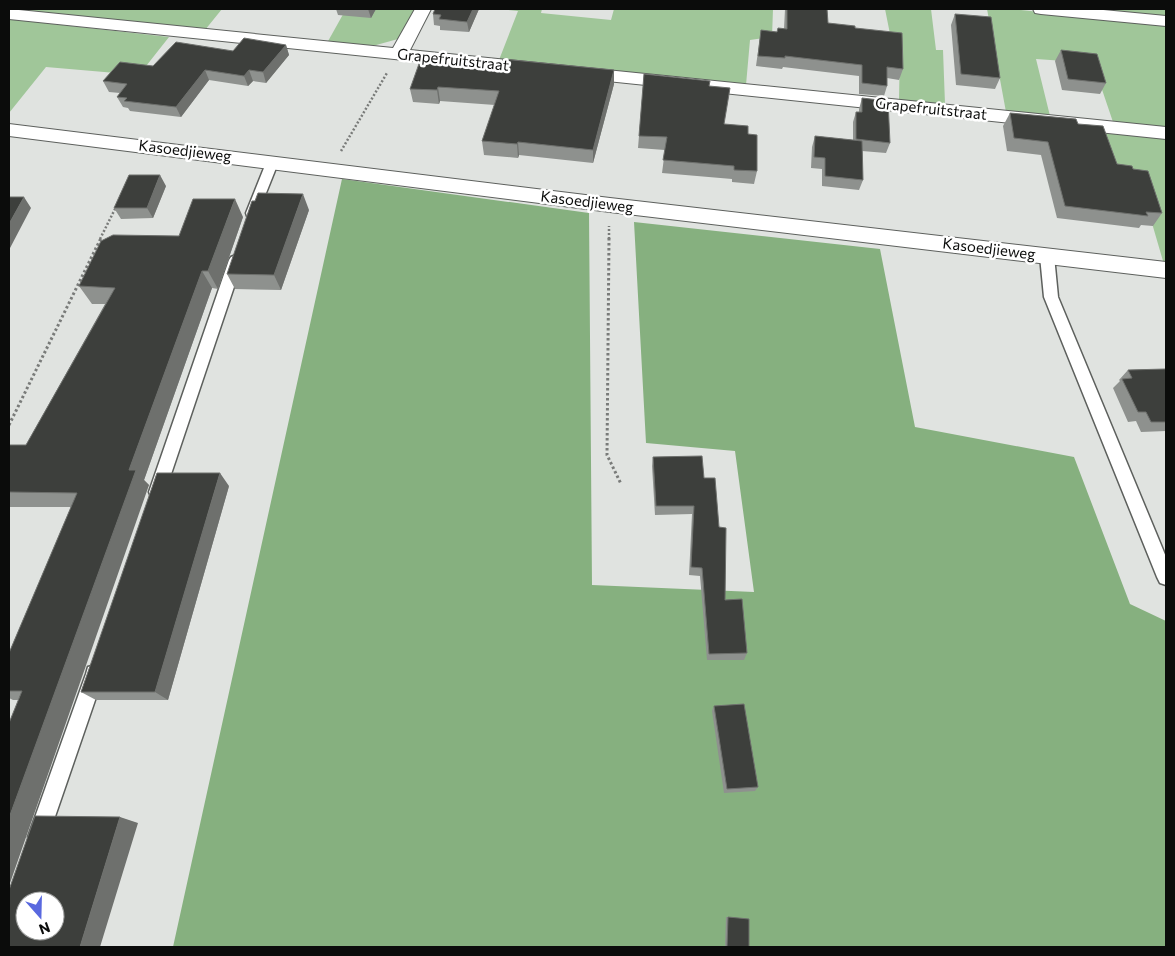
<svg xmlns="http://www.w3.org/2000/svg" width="1175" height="956" font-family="Commissioner,sans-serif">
	<rect width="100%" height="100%" fill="#e0e3e0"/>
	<path fill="#a0c699" d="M9,9h213l-17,21z
		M346,9h69l-17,30 -29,8 -42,-4z
		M500,9h42l-1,4 70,7 3,-11h159l-1,28 -22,3 -4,45 -247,-25 19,-49z
		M885,9h46l5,41h7l2,54 -46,-4 1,-54 -8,-2z
		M987,9h24l155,16v103l-53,-6 -20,-59 -57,-4 14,57 -44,-4z
		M1075,9h91v6l-18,1z
		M9,19l160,18 -30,38 -93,-8 -37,46z
		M1104,133l62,6v122h-3l-23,-79 -24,-3z"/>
	<path fill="#86b07f" d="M342,179l247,34 3,372 162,7 -19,-141 -89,-8 -12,-221 246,27 35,178 159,30 56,147 36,17v326h-993z"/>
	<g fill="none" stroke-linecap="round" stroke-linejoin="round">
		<defs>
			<path id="service" d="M272,159l6,4 -20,50 -1,3h-10l-1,-3 20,-50z
				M1047,251l5,2 2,3 4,41 108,260v28l-6,-2 -3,-6 -113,-280 -4,-41 2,-3z
				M236,255l5,2 2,3 -78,232 -2,5 -6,2 -6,-2 -2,-5 80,-232 2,-3z
				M95,665l7,2 2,7 -56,163 -3,7 -7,3 -7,-3 -3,-7 58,-163 2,-7z"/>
			<path id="minor" d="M9,9l384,39 22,-39h16l-21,41 756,77v12l-1157,-120z
				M1033,9h60l73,7v10l-125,-12 -6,-1z
				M9,124l601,74 556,64v16l-556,-66 -601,-76z"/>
		</defs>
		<use href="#service" stroke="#5d605d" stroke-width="3"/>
		<use href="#minor" stroke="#5d605d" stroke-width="2"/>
		<path stroke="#797b79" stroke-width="2.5" stroke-dasharray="2 2" stroke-linecap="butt" d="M341,151l46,-78
			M100,239l16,-32
			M609,239v-13"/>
		<path stroke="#797b79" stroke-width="3" stroke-dasharray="2.5 2.5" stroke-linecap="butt" d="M609,238l-2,217 14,29
			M9,425l92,-187"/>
		<use href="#service" fill="#fff" fill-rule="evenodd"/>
		<use href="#minor" fill="#fff" fill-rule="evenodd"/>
	</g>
	<path fill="#8e918e" d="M268,9h15l-1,1z
		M336,9h40l-5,9 -33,-3z
		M435,9h44l-10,23 -29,-2v-4l-6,-1 -1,-11z
		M785,9h42l1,14 27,5 48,41 -4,11 -12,-2v8l-3,10 -25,-2v-18l-76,-9 -1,2 -26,-3 5,-36 16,2 7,-3z
		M955,14l45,64 -5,11 -39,-4 -5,-60z
		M286,45l3,10 -23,28 -13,-2 -5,5 -39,-6 -28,37 -51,-6 -2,-3 -5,-1 -6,-10 3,-4 -11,-1 -6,-11 50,-15 80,-15z
		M1061,50l45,33 -6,11 -38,-4 -7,-29z
		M501,65l113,5v14l-21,79 -74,-8 -1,3 -34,-3 -2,-14 13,-36 -55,-4 -1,3 -26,-2 -3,-13z
		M644,74l65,12 15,38 24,10 9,37 -3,13 -22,-2v-3l-70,-6 3,-23 -27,-2z
		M862,98l28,45 -4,10 -24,-2 1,29 -4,10 -37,-4v-17l-11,-1 1,-21 3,-11 38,4v-18l3,-10h3v-3z
		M1010,113l68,11 39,40 16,5 29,44 -9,13 -12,-1 -2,3 -82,-10 -16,-63 -34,-4 -4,-25z
		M166,186l-13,32 -32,1 -7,-11z
		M309,210l-28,80 -46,-1 -8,-15z
		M243,217l-25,72 -6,-1 -68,192 5,5 -131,215h-5l-4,-2v-45l62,-146h-62v-62h17l79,-141h-13l-13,-18 100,-50z
		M1166,369v62l-25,1 -5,-11 -8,1 -15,-34 7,-7 -1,-1 9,-10z
		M653,457l51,21 21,122 22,53 -3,7h-37l-7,-84 -11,-1 3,-61 -37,1 -3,-49z
		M229,486l-61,214h-72l-15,-8z
		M714,706l44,81 -3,4 -31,2 -12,-82z
		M726,917h2l21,30h-24z"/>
	<path fill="#6e706d" d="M368,9h8l-5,9z
		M473,9h6l-10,23 -2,-10z
		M286,45l3,10 -23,28 -3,-11z
		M205,70l4,10 -28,37 -5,-10z
		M249,70l4,11 -5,5 -4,-10z
		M614,70v14l-21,79v-13z
		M438,87l2,14 -1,3 -2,-14z
		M518,142l1,13 -1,3 -1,-14z
		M160,175l6,11 -13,32 -6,-10z
		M303,194l6,16 -28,80 -7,-15z
		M24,197l7,11 -22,42v-26z
		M235,199l8,18 -25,72 -10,-18z
		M202,271l10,17 -68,192 5,5 -140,401v-68l120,-348z
		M220,473l9,13 -61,214 -13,-8z
		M120,817l18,6 -38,124h-20z"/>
	<path fill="#3d3f3c" stroke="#6e706d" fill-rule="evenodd" d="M435,9h38l-6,13 -28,-3 2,-4 -8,-1z
		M787,9h40l1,14 27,3v2l47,5 1,36 -16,-2v19l-25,-3v-18l-77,-9v2l-27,-2 3,-26 16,2 1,-4 9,1z
		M955,14l36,3 9,61 -39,-4z
		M244,38l42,7 -23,27 -14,-2 -5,6 -39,-6 -29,37 -52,-6 3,-3 -10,-1 10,-13 -24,-3 17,-19 33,4 23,-24 57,9z
		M1061,50l36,4 9,29 -38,-4z
		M503,59l111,11 -21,80 -75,-8 -1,2 -35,-3 17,-50 -61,-4 -1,3 -27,-1 10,-28 81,4z
		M644,74l66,7 -1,5 21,2 -6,36 24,2v8l9,1v36l-23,-1v-4l-71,-6 4,-23 -28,-1z
		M862,98l26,3 2,42 -34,-4v-27h6z
		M1010,113l66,6 2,5 25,2 14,38 15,2 1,3 15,2 14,42 -16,-1 2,4 -83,-10 -17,-64 -34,-4z
		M815,136l47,5 1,39 -38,-4v-18l-11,-1z
		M129,175h31l-13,33h-33z
		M258,193l45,1 -29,81 -47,-1 25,-73h3z
		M9,197h15l-15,27z
		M193,199h42l-27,72h-6l-73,199h7l-127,348v-95l13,-32h-13v-38l68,-160 -68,-1v-47h17l89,-157 -36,-2 22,-45 12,-6 66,1z
		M1166,369v53h-15l-5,-10h-8l-16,-33 10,-1 -4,-8z
		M702,456l2,22h11l4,49 7,1 -1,72 17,-1 5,54 -38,1 -7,-86 -11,-1 3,-61h-38l-3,-49z
		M157,473h63l-65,219h-74z
		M744,704l14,83 -31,2 -13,-83z
		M35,816l85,1 -40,130h-71v-57zM25,901h30v30h-30z
		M728,917l21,2v28h-22z"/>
	<g text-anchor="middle" stroke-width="5" stroke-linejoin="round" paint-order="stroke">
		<g font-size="15" fill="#0b0c0b" stroke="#fff">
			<text transform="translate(453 60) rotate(6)" y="5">Grapefruitstraat</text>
			<text transform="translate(931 109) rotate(6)" y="5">Grapefruitstraat</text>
			<text transform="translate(185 151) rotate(7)" y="5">Kasoedjieweg</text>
			<text transform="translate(587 202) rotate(7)" y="5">Kasoedjieweg</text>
			<text transform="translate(989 249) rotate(7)" y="5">Kasoedjieweg</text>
		</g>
	</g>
	<rect width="1175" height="956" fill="none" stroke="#0b0c0b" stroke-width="20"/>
	<g transform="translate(40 916) rotate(160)"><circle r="24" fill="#ffffff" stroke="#9d9e9d"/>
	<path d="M0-4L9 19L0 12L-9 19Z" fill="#5968df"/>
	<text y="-8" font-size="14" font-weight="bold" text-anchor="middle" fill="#0b0c0b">N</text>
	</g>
</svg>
